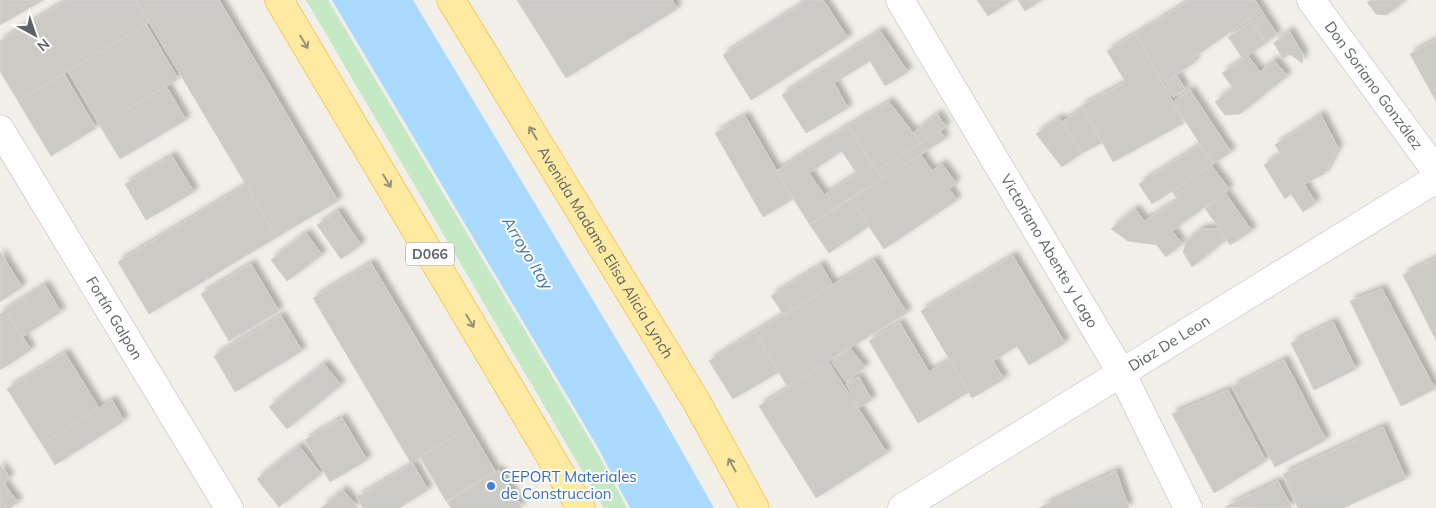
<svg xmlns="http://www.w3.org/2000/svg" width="1436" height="508" font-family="Mulish,sans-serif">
	<defs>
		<filter id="shadow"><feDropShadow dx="4.5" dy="-4.5" stdDeviation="2.5" flood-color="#0004"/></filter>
	</defs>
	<rect width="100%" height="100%" fill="#f1efe8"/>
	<path fill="#c5e8c5" d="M306,0h22l264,443 35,65h-23z"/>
	<path fill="#aadaff" d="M332,0h81l244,407 57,101h-84l-33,-62z"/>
	<path fill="#cccac5" stroke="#d6d1c6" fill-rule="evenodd" filter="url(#shadow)" d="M0,0h43l-43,25z
		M68,0h68l13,22 -131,79 -18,-30v-30z
		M136,0h83l119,201 -61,36z
		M517,0h155l5,9 -111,69z
		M808,0h15l25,38 -97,62 -28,-45z
		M977,0h35l-24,16z
		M1018,0h24l-17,11z
		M1191,0h64l22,35 -12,8 -15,-25 -57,40 2,4 -32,22 -27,-50z
		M1372,0h33l-18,15 -11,-1 -9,-12z
		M1252,21l14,22 -23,16 -15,-22z
		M146,24l32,55 -78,47 -32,-55z
		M880,31l28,41 -23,14 -15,-25 -36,22 14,25 -42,25 -24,-38z
		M1289,31l14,23 -1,9 -12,-9 -7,5 -9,-16z
		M1136,34l14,26 -28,16 -15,-25z
		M1436,40v61l-26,-47z
		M1248,56l12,16 14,-12 13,16 -47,38 -15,1 -10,-13 18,-14 -11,-15z
		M1150,60l34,63 -71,39 -31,-56 44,-24 -4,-6z
		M64,74l32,54 -45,28 -33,-55z
		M1177,76l8,13 -12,8 -8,-12z
		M166,86l20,34 -66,39 -20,-33z
		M1190,90l41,62 -18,12 -40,-62z
		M889,102l32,41 -45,28 -28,-45z
		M1083,108l19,35 -20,10 -20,-31z
		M937,114l9,13 -25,16 -8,-10z
		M1321,115l17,33 -14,26 -20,10 12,19 -13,9 -12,-18 -6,5 -21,-34 17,-11 -6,-9z
		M745,116l48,83 -30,18 -48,-84z
		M1059,118l23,35 -20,14 -26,-33z
		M848,126l34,53 -72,46 -34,-54zM842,151l15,23 -33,21 -15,-22z
		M940,131l5,8 -63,40 -6,-8z
		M1200,145l13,19 -61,40 -13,-20z
		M921,155l11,16 10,-7 14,19 -7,6 8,11 -73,49 -34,-51z
		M172,156l22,36 -48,28 -21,-36z
		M1211,165l18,24 -57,42 -3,-4 -16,13 4,5 -29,-4 -17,-12 24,-20 9,12 34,-21 -6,-9z
		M246,185l31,52 -128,77 -31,-52z
		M1226,194l26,37 -22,14 -25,-37z
		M850,198l19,28 -40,27 -19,-28z
		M338,211l23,34 -20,14 -24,-34z
		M1169,227l13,17 -16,13 -13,-17z
		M1207,229h11l8,11 -34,27 -9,-15 3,-10 14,-12z
		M306,233l16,22 -35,26 -16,-21z
		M0,252l22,35 -22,15z
		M1013,256l52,87 -36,22 -12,-19 -24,15 11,18 -32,19 -51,-87z
		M1436,258v82l-33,-65z
		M874,260l33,53 -120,73 -32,-54z
		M371,263l98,164 -58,36 -98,-165z
		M251,264l28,47 -50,30 -28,-47z
		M821,265l12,20 -49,30 -13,-19z
		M45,285l16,27 -39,25 -17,-27z
		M1382,289l53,100 -34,17 -51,-105z
		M5,310l26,40 -31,20v-56z
		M281,316l21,35 -67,41 -21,-36z
		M1333,322l23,47 -42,21 -23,-47z
		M900,323l29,49 21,-12 19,32 -51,31 -49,-82z
		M755,332l24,40 -46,27 -24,-38z
		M850,348l15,19 -19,15 -14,-20z
		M65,353l34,55 -57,36 -35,-55z
		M1284,360l42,80 -51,27 -43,-80z
		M829,363l58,90 -71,45 -57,-92z
		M324,364l17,21 -54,44 -18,-22z
		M859,377l13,23 -13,7 -13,-23z
		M1228,390l38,71 -52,32 -42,-79z
		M112,400l12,21 -69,44 -13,-21z
		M342,418l25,42 -37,22 -25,-42z
		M469,427l26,44 -49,30 -26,-44z
		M1383,427l23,52 -63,29h-45l-15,-34z
		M299,446l22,28 -42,33 -22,-28z
		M413,464l15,26 -29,18h-36l-6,-11z
		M0,465l10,13 -10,7z
		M499,470l23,38h-71l-4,-6z
		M1116,471l13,37h-90z
		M1278,481l14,27 -67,-1z
		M3,483l15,19 -8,6h-10v-23z
		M343,490l15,18h-37z"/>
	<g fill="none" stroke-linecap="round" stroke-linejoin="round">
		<defs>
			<g id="minor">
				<path id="s1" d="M900,0l221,372 67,136"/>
				<path id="s2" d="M1311,0l125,171"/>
				<path id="s3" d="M0,129l229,379"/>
				<path id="s4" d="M902,508l534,-329"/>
			</g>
			<g id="trunk">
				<path d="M279,0l302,508"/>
				<path id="s5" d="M451,0l244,399 60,109"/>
			</g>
		</defs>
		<use href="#minor" stroke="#b5b8bc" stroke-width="29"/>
		<use href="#trunk" stroke="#f9ab00" stroke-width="29"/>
		<use href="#minor" stroke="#fff" stroke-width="28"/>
		<use href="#trunk" stroke="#feeaa1" stroke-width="28"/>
	</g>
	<defs><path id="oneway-shaft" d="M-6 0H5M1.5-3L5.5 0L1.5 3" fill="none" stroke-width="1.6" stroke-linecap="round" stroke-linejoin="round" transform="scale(1.25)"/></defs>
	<g stroke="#97927c">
		<use href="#oneway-shaft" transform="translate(304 42) rotate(59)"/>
		<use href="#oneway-shaft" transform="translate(533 133) rotate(-121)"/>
		<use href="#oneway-shaft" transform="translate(387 181) rotate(59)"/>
		<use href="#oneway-shaft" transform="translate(470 321) rotate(59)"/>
		<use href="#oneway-shaft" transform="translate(732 465) rotate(-119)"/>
	</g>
	<circle fill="#3f7fe0" stroke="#fff" stroke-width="2" cx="491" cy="486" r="5"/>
	<g text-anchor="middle" stroke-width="4" stroke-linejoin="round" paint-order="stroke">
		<rect fill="#fff" stroke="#8f9295" stroke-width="1" x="406" y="242.5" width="48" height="23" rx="4"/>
		<g font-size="14" font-weight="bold" fill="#5f6368">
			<text x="430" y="259">D066</text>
		</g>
		<g font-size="15" fill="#5f6368" stroke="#fff">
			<text dy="5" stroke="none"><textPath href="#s2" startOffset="106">Don Soriano González</textPath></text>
			<text dy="5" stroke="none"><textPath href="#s1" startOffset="292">Victoriano Abente y Lago</textPath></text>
			<text dy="5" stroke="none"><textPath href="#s5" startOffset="296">Avenida Madame Elisa Alicia Lynch</textPath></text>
			<text dy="5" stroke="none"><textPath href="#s3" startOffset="221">Fortín Galpon</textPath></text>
			<text dy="5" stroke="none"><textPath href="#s4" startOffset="314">Diaz De Leon</textPath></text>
		</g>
		<g font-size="15" fill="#366cbe" stroke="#fff" text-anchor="start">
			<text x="501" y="482">CEPORT Materiales<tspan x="501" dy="17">de Construccion</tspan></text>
		</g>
		<g font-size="16" font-style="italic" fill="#4174aa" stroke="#fff">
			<text transform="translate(528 253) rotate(59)" y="6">Arroyo Itay</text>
		</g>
	</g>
	<g transform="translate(35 35) rotate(140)" stroke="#ffffff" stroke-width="4" paint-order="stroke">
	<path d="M0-4L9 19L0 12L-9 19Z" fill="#5f6368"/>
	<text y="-8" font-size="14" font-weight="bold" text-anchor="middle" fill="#5f6368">N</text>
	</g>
</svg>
